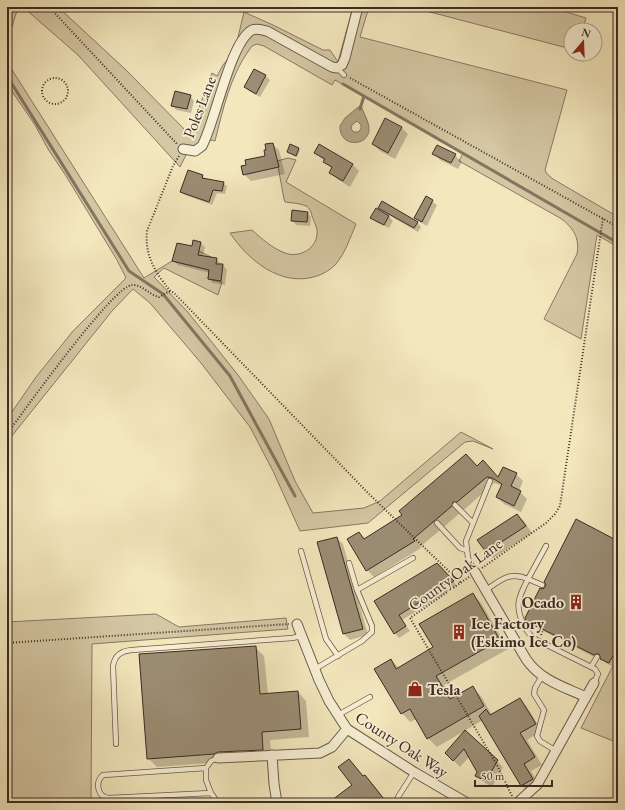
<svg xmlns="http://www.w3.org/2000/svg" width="625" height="810" font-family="'EB Garamond',serif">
	<rect width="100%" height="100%" fill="#f3e7bd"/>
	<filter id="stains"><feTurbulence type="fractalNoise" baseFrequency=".005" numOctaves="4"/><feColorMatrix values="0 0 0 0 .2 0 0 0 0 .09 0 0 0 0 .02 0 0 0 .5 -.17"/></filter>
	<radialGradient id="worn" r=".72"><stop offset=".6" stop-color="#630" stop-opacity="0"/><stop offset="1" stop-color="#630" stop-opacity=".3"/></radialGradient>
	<path fill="#d4c7a3" stroke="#887964" d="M7,7h11l-11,36z
		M23,7h35l67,62 64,65 23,-61 5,3 6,-11 12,-15 9,-38 29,13 50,25h7l8,12 15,-55h16l-9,30 207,53 -22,80 2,4 6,5 65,38v30l-21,-12 -16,104 -37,-20 33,-65c3,-16 -4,-27 -17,-36l-101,-57 4,-8 -128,-73 -3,5 -68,-39 -7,-2 -5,2 -3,4c-19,27 -26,59 -34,91l-13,-3 -4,7 -11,8 -7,14 -102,-112z
		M411,7h139l36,11 -4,12h-11v19z
		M7,62l137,216 28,-17 23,5 4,-15 12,6 -3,22 14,3 -4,13 -54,-27 -10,9 33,34 51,64 31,44 26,62 18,32 51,-5 16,-7 81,-69 32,17 -20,-8 -8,1 -97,81 -68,8 -27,-60 -23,-44 -49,-64 -51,-60 -17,-14 -21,22 -105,131v-23l29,-42 37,-46 53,-53 -9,-18 -51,-84 -18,-27 -13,-24 -28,-41z
		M288,158l8,2 -10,22 70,42c-6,14 -11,30 -21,41 -5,5 -12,9 -18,11 -36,12 -69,-16 -87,-43l22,-3c10,9 20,18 33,23 13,5 31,-3 32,-19 1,-6 -3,-12 -5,-18 -1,-4 -2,-8 -6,-10 -6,-3 -15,-3 -21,-4l-1,-3 -7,-38z
		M156,614l23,13 107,-9 2,11 -196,15 -1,159h-84v-181z
		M618,656v87l-37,-15z"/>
	<path fill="#b4a789" stroke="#847561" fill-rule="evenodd" d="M361,105c2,8 8,16 8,24 0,18 -30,19 -29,-3l5,-8zM357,121l4,4v4l-3,3h-5l-2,-4 1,-3z"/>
	<path fill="#0003" d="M255,70l11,6 4,4 -10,17 -11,-6 -4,-4z
		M190,96l4,5 -3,12 -15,-3 -4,-5z
		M402,128l6,6 -13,25 -15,-8 -7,-7z
		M272,144l7,6 6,24 -34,7 -7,-7 22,-17 1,-7z
		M298,149l2,1 -3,7 -9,-5z
		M315,152l37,12 7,7 -9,16 -13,-8 -7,-7 2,-3z
		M434,154l21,1 7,7 -4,7 -18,-9z
		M202,176l5,4 16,3 4,3 -2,8 -8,-1 -5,12 -27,-10 -4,-3z
		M426,197l11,8 -10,21 -7,-4 -4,-4z
		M380,208l37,14 4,5 -3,5 -31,-18 6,7 -4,7 -13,-6 -4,-5 14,-3z
		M307,213l4,4 -1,9 -14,-1 -4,-5z
		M201,243l4,4 -2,10 13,2 5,5 -1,1h3l4,5 -2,15 -12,-2 -4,-4 1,-6 -32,-8 -5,-5z
		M466,455l11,12 21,11 18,-4 7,7 -4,10 8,8 -6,13 -17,-8 -7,-7 5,-11 -8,-3 -29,26h-5l-1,5 -39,33 1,1 -47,29 -7,-7 -8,-37 6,6 39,-24z
		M517,515l7,6 8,12 -39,25 -6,-6 -8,-12z
		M337,538l6,6 25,91 -18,5 -6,-6z
		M618,542v116l-5,9 -7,-4 -5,-5v-2l-3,3 -66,-34 -5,-5 16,-30z
		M437,564l20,22 -55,34 8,11 -11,7 -4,-5 -20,-32z
		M473,595l8,8 27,46 -64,36 8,14 20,-12 9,9 11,19 28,-16 7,8 15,24 -15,9 15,25 -11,6 9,16 -11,6 -7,-7 -39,-66 -46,27 -9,-9 -11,-19 -7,3 -8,-9 -11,-53 8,8 35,-20z
		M255,647l9,9 4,38 30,-2 8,9 3,36 -39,3 2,18 -115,9 -9,-9z
		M465,732l38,35 -11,20 -10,-6 -6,-6 2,-3 -8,-16 -10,11 -8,-8z
		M349,760l15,17 1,-1 9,9 14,18h-58l23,-18z"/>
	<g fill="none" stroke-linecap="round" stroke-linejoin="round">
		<path stroke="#847561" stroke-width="3" d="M7,76l122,195 34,23 67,82 65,120
			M343,84l275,159
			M360,109l4,-13"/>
	</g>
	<path fill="#9b8d74" stroke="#3b2b25" d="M254,69l12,6 -10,19 -12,-7z
		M175,91l16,4 -4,14 -16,-3z
		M385,118l17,9 -14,26 -16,-9z
		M273,143l6,24 -36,8 -2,-9 5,-1 -1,-5 20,-4 -1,-6h2l-1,-6z
		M290,144l9,4 -3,8 -9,-4z
		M319,144l34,20 -10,17 -14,-8 3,-6 -9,-5 2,-3 -11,-6z
		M437,145l19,9 -5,9 -19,-9z
		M188,170l15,5 -1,3 22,4 -2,9 -9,-1 -4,12 -29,-10z
		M426,196l7,4 -11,22 -8,-4z
		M382,201l36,21 -4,6 -36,-20z
		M376,208l13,8 -5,9 -14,-7z
		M292,210l16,2 -1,10 -16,-1z
		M193,240l8,2 -3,13 19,3 -1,6h7l-2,17 -13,-2 1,-9 -37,-9 5,-18 15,3z
		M466,454l11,12 6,-6 15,17 5,-10 14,6 -6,13 10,5 -7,15 -18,-9 6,-13 -10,-6 -5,-1 -30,25h-4l-1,4 -39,33 2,2 -49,30 -19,-32 12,-7 5,7 38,-24 -3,-4z
		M517,514l9,12 -40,26 -9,-12z
		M576,519l42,22v105l-9,17 -9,-4v-3l-1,-2h-3l-2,1 -68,-34 -1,-3 15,-30 3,1 2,-2 1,-3 -2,-2z
		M337,537l26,92 -20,5 -26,-92z
		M437,563l17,18 -55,34 7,11 -12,8 -20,-33z
		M473,593l27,47 -64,36 14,23 23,-13 11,20 -57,33 -17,-30 -9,5 -27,-45 17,-10 5,10 37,-22 -14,-23z
		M256,646l4,48 38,-3 3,38 -39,3 1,18 -45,2 -4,2 -67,5 -8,-105z
		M520,698l16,26 -16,9 15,24 -11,7 9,15 -12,7 -42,-70 7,-7 4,6z
		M465,730l33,30 -12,21 -11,-5 2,-4 -13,-23 -11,12 -8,-8z
		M349,759l14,17 2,-1 22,28h-59l24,-18 -14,-18z"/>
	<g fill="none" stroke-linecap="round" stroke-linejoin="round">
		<defs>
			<path id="service" d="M337,68l7,7
				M455,505l18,18
				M437,523l23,25 6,2
				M301,551l25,88 12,17
				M349,563l8,27
				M475,572l-7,-14 -2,-17 24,-60
				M542,585l-14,-6 18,-33
				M486,590c15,-10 23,-19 42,-11 -9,17 -14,27 -4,46 2,5 5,9 9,13l62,31 3,5 -4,9
				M591,667l6,-10
				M315,669l47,-28 10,-9v-6l-15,-36 56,-32
				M542,676l-7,12 -1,6 10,16 -7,26 3,5 16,10
				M338,715l32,-18
				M116,744l-3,-78c2,-11 8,-15 19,-16l160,-12 10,-2
				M206,768v12l5,13 -102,5c-12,-1 -14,-16 -6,-23l103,-7 5,-7 7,-3
				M211,793l7,10
				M398,797l16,-25"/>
			<path id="minor" d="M183,149l12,2 7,-5c13,-23 28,-104 50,-116 5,-2 10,0 15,1l65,36 5,1 5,-3 3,-7 13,-51
				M475,572l51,87c14,21 38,28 60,38l-49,88 -20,18
				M297,624l22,56 10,21 18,28 67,43 53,31
				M586,697l8,-14
				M272,755l2,29 3,19
				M218,758l102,-5 12,-6 15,-18"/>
		</defs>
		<use href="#service" stroke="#695a4b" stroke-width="6"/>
		<use href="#minor" stroke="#695a4b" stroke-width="11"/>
		<path stroke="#3b2b25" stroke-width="2" stroke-dasharray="1 2" stroke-linecap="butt" d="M49,7l128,137
			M7,14l1,-7
			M42 91a13 13 0 1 1 26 0a13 13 0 1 1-26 0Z
			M350,78l268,149
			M179,156l-6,10 -26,65c-2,19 4,33 14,48 5,6 7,11 13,14l194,200 93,90
			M7,434c16,-22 106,-148 125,-149 9,-1 18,10 27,12l11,-6
			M482,568l64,-45 9,-9 5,-8 43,-288
			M469,577l-59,41 87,147 15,31
			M541,635l2,-6
			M7,643l282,-19"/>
		<use href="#service" stroke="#f7efd4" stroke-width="4.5"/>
		<use href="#minor" stroke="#f7efd4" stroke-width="9"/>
	</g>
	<defs>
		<symbol id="building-bare" viewBox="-9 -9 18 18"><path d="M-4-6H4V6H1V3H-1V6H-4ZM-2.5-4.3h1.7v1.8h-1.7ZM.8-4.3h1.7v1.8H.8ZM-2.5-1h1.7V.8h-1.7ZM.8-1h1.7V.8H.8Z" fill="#8f2418" stroke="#f7efd4" stroke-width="2.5" paint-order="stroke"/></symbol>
		<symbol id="shop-bare" viewBox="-9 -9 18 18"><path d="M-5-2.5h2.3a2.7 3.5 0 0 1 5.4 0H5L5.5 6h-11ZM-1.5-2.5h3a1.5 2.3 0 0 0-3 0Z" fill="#8f2418" stroke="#f7efd4" stroke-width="2.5" paint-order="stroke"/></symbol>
	</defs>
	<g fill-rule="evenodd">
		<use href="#building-bare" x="565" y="591" width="22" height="22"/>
		<use href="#building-bare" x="448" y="621" width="22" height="22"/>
		<use href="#shop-bare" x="404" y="678" width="22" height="22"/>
	</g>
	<g text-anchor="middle" stroke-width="3.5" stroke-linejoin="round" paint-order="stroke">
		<g font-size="16" fill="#3b2b25" stroke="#f7efd4">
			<text transform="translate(199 107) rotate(-69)" y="6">Poles Lane</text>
			<text transform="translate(455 574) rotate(-36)" y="6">County Oak Lane</text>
			<text transform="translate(402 744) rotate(33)" y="6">County Oak Way</text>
		</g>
		<g font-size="16" font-weight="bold" fill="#3b2b25" stroke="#f7efd4" text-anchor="start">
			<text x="564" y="608" text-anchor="end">Ocado</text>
			<text x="471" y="629">Ice Factory<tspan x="471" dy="18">(Eskimo Ice Co)</tspan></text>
			<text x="427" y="695">Tesla</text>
		</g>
	</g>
	<rect width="625" height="810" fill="none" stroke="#f3e7bd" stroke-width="24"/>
	<rect x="8" y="8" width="609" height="794" fill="none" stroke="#3b2b25" stroke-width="2"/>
	<rect x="12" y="12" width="601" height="786" fill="none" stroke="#3b2b25"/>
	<g transform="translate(583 42) rotate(19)"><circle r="19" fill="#f7efd4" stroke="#aca18e"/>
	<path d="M0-3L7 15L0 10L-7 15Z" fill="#8f2418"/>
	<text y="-6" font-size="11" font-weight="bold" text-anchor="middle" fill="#3b2b25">N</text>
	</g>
	<path d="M475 780v6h77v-6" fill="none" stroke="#3b2b25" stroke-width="2"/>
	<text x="481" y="780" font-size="12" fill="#3b2b25" stroke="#f7efd4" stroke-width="3" paint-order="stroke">50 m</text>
	<rect width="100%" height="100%" filter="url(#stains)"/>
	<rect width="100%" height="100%" fill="url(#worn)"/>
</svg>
